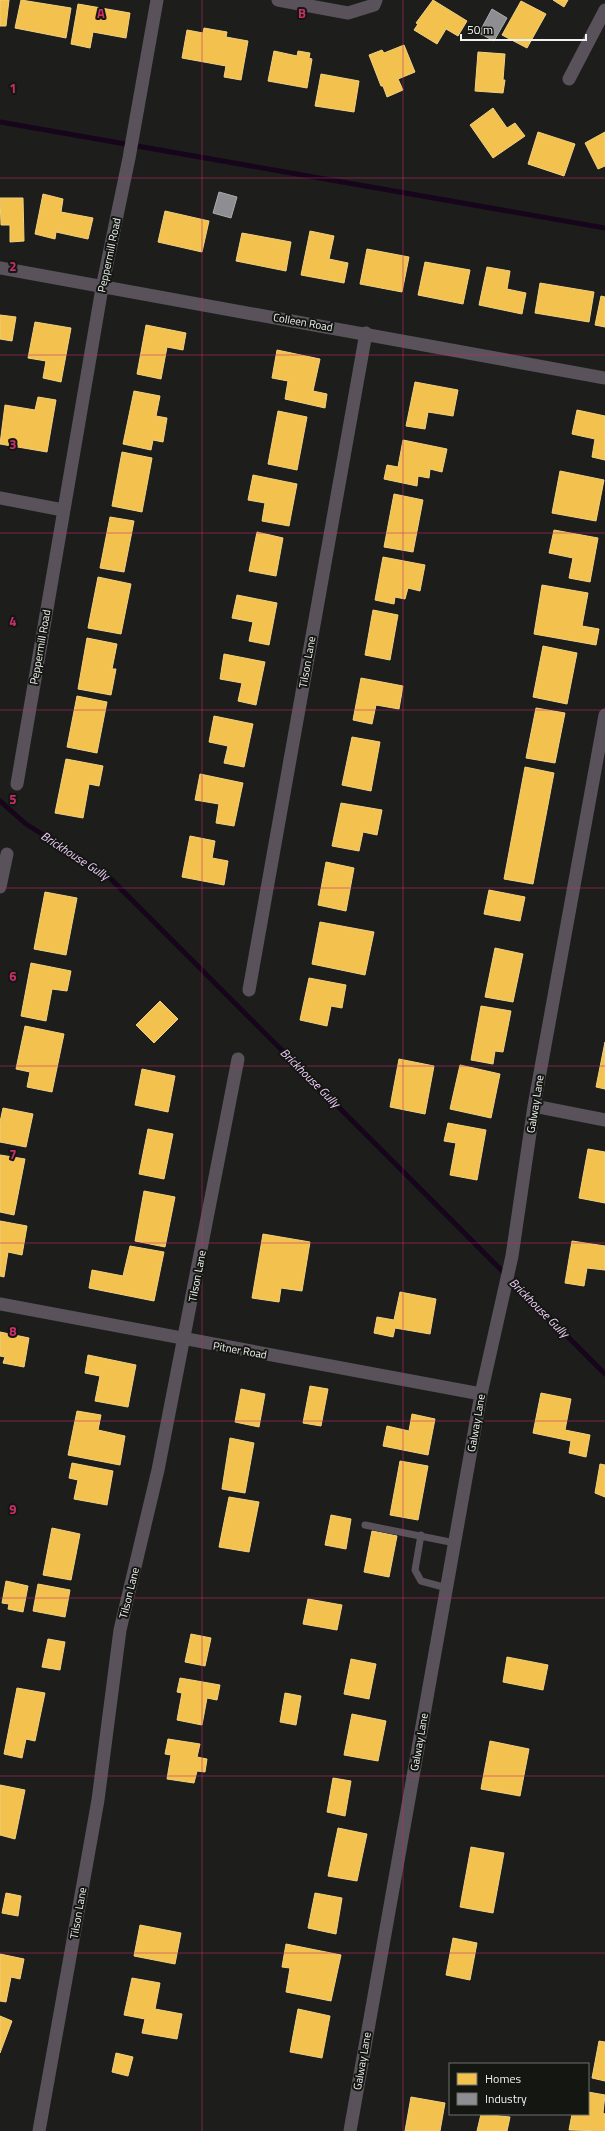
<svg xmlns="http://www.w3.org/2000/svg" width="605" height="2131" font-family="'Titillium Web',sans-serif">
	<rect width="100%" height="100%" fill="#1d1e1c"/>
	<path fill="#f2c14e" stroke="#f2d07f" d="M0,0h9l-3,26h-6z
		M21,0l50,8 -5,30 -51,-10z
		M433,0l34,21 -9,15 -12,-7 -9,15 -23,-14 4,-6 -2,-1z
		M553,0h15l-4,7z
		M521,1l25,13 -19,34 -25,-13z
		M78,4l52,9 -4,25 -33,-6 -3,16 -19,-4z
		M204,28l23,4 -1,5 22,4 -7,39 -17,-3 2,-11 -44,-8 5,-28 16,3z
		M404,45l11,27 -17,7 5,11 -16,7 -4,-11h-2l-12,-31 13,-5 2,3z
		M274,51l23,5 1,-5 12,2 -1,5 3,1 -5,29 -39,-7z
		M478,52l27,2 -2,26h2l-2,13 -28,-2z
		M321,74l38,7 -5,31 -39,-6z
		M493,108l14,20 8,-5 10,13 -32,22 -23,-33z
		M538,132l37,12 -11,32 -36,-12z
		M605,132v34l-7,3 -13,-26z
		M43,194l20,5 -2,13 32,6 -5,21 -32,-7 -1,7 -20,-5z
		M0,198h23l1,43 -14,1v-17h-9z
		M165,211l44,10 -7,31 -44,-10z
		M310,231l24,5 -5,23 19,4 -4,20 -43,-8z
		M242,233l49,9 -5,29 -50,-10z
		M367,249l42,8 -7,35 -42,-8z
		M425,262l45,8 -7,34 -45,-9z
		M487,267l23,4 -3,18 19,4 -4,21 -43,-9z
		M540,283l54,9 -5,30 -54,-9z
		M601,296l4,1v30l-10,-2z
		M0,315l16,2 -4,24 -12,-2z
		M35,322l36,6 -10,54 -18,-4 3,-17 -18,-3z
		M146,325l40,8 -3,17 -16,-3 -6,32 -24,-5z
		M277,350l43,9 -7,32 14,3 -2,14 -40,-9 3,-18 -16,-3z
		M415,382l43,8 -5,26 -25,-4 -3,17 -19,-3z
		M134,391l26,5 -4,20 11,2 -4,24 -10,-2 -2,10 -28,-6z
		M38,397l18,3 -9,52 -47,-8 5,-39 30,5z
		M577,410l28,6v44l-13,-3 3,-18 -23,-5z
		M278,411l29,6 -10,53 -29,-6z
		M403,440l44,9 -5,23 -12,-3 -1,9 -11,-2 -1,10 -33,-7 3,-14 11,2z
		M122,452l30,6 -10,54 -30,-6z
		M560,471l44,9 -8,41 -44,-8z
		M253,475l44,9 -8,42 -27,-5 3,-18 -17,-3z
		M394,494l29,6 -10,52 -29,-5z
		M110,517l24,4 -10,51 -24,-4z
		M554,530l44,8 -8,44 -21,-4 4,-20 -24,-5z
		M257,532l26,6 -7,38 -27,-5z
		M383,557l42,8 -5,26 -12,-3 -3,11 -10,-2 -1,7 -19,-4z
		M98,577l33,7 -10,50 -33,-6z
		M542,585l46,8 -6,33 17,3 -3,16 -62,-11z
		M237,595l40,8 -8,42 -20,-4 4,-19 -21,-4z
		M373,610l25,5 -8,45 -25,-5z
		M87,638l30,6 -5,25h4l-5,26 -33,-6z
		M543,646l34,7 -10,51 -34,-7z
		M224,654l41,8 -9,43 -18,-4 4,-18 -22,-4z
		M361,678l42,8 -4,23 -23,-4 -4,19 -19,-4z
		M77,696l30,6 -10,51 -30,-6z
		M536,708l29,5 -10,50 -29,-5z
		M214,716l39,8 -9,43 -20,-4 4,-17 -19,-4z
		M352,737l28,5 -9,49 -29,-6z
		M66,759l37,7 -4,20 -10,-2 -6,34 -28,-5z
		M525,767l29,6 -21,111 -29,-5z
		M200,774l43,9 -9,43 -18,-3 3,-19 -24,-4z
		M341,803l41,7 -5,25 -14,-3 -4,19 -27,-5z
		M190,836l25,5 -3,17 16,3 -4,24 -42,-8z
		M326,862l28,6 -8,43 -28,-6z
		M489,890l36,7 -5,24 -36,-7z
		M45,892l32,6 -11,57 -32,-6z
		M320,922l54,10 -9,43 -53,-11z
		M495,948l28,6 -10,48 -28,-5z
		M31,963l40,8 -4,20 -15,-2 -6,32 -25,-5z
		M309,978l37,7 -4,23 -11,-2 -4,20 -27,-6z
		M160,1001l18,18 -24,24 -18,-18z
		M481,1006l30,5 -8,41 -8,-1 -2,13 -22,-4z
		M25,1026l39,8 -12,58 -25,-5 3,-15 -14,-3z
		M605,1042v47l-9,-2z
		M399,1059l35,7 -9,48 -35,-7z
		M460,1065l40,9 -9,44 -41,-9z
		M142,1069l33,7 -7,36 -33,-7z
		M3,1108l30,6 -7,33 -26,-5v-20z
		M448,1123l38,7 -9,50 -27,-5 6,-32 -12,-2z
		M148,1129l25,5 -9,45 -25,-5z
		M588,1149l17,3v51l-26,-5z
		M0,1155l25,4 -11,56 -14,-3z
		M144,1191l31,6 -10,50 -30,-6z
		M0,1221l27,5 -5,29 -14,-3 -4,25 -4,-1z
		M263,1234l47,8 -8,49 -21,-3 -2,14 -27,-4z
		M572,1241l33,5v24l-18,-2 -3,18 -19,-3z
		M130,1246l34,6 -10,49 -65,-13 3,-18 31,6z
		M400,1292l36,7 -6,35 -35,-6 -2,9 -19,-4 3,-16 17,3z
		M0,1332l29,6 -5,29 -21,-4 2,-6 -5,-1z
		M88,1355l48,10 -8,42 -33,-6 5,-25 -15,-3z
		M310,1386l18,3 -7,37 -18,-3z
		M241,1389l24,5 -6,33 -24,-5z
		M541,1393l30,6 -6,31 25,5 -4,22 -17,-4 2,-12 -38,-8z
		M77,1411l24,4 -3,15 27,6 -5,29 -52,-10z
		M412,1414l23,5 -7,36 -45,-9 4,-20 22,5z
		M230,1438l24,5 -9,50 -23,-4z
		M400,1461l28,5 -10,54 -28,-5z
		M72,1463l41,8 -6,34 -33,-6 4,-19 -9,-2z
		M600,1464l5,1v32l-10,-4z
		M229,1497l30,5 -10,50 -30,-5z
		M331,1515l20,4 -5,30 -21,-4z
		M52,1528l28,6 -9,46 -28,-5z
		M372,1531l25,5 -8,41 -25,-5z
		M6,1581l22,5 -5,26 -15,-3 1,-5 -7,-1z
		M38,1584l32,6 -5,27 -32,-6z
		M308,1599l34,6 -5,25 -34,-6z
		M191,1634l20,4 -6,28 -20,-4z
		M48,1639l17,3 -5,28 -18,-3z
		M507,1657l41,8 -5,25 -40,-8z
		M351,1659l25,5 -7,35 -25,-5z
		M180,1678l40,7 -3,15 -10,-2 -5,27 -25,-5 5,-27 -5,-1z
		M17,1688l28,5 -10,48 -9,-2 -4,19 -18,-4z
		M285,1693l16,3 -5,29 -16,-3z
		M352,1714l34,7 -8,40 -34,-6z
		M168,1739l32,5 -3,13 10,2 -2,13 -8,-1 -3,12 -27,-4 4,-24 -6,-1z
		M490,1741l39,8 -9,47 -39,-7z
		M333,1778l18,3 -6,35 -18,-4z
		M0,1785l25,5 -10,49 -15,-4z
		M338,1828l29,6 -10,47 -29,-5z
		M471,1847l33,6 -11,60 -33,-6z
		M6,1893l15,3 -3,20 -16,-3z
		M315,1893l27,5 -6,36 -28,-6z
		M140,1925l41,8 -6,31 -41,-8z
		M453,1938l24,5 -7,37 -24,-5z
		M286,1944l55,11 -10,46 -45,-9 4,-24 -8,-1z
		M0,1954l24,5 -4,20 -9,-2 -5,25 -6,-1z
		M132,1978l28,5 -5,26 27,5 -5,25 -35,-6 3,-14 -21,-4z
		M298,2009l32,7 -8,42 -32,-6z
		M0,2016l12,5 -12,32z
		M599,2041l6,1v39l-13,-3z
		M116,2053l17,4 -5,19 -16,-4z
		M588,2092l17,3 -2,18 2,1v17l-36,-1 3,-16h16z
		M411,2097l34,6 -5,28h-35z
		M481,2114l29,3 -3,14h-30z"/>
	<path fill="#8d8d92" stroke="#abacae" d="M492,9l15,9 -13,23 -15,-8z
		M219,192l18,5 -6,21 -18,-5z"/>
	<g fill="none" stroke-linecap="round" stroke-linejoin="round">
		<path stroke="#17051b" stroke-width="5" d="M0,122l605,106
			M0,801l26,23 82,52 497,498"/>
		<path stroke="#59525b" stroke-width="7" d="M365,1525l90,18
			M421,1535l-6,35 6,11 26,7"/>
		<path stroke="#59525b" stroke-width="13" d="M278,0l70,13 26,-8 2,-5
			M569,79l36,-69
			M0,268l605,110
			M0,498l63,12
			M17,784l85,-496 27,-130 28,-158
			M0,887l7,-33
			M249,990l117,-657
			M534,1106l71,14
			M0,1304l481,90
			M39,2131l59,-331 22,-170 38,-160 80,-411
			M350,2131l131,-737 31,-138 22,-150 71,-391"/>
	</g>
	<path fill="none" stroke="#c72e6a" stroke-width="1" stroke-opacity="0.55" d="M202,0v2131M403,0v2131M0,178h605M0,355h605M0,533h605M0,710h605M0,888h605M0,1066h605M0,1243h605M0,1421h605M0,1598h605M0,1776h605M0,1953h605"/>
	<g text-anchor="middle" stroke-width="4" stroke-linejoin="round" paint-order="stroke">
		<g font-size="11" fill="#f1f3f1" stroke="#141612">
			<text transform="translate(109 255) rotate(-78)" y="4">Peppermill Road</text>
			<text transform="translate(303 322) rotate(10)" y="4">Colleen Road</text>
			<text transform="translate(40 647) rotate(-80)" y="4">Peppermill Road</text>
			<text transform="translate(307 662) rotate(-80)" y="4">Tilson Lane</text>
			<text transform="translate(535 1104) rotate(-81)" y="4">Galway Lane</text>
			<text transform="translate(197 1276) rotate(-79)" y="4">Tilson Lane</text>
			<text transform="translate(240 1350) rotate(10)" y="4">Pitner Road</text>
			<text transform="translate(476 1423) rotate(-80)" y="4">Galway Lane</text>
			<text transform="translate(129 1593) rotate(-76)" y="4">Tilson Lane</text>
			<text transform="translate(419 1742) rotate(-80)" y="4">Galway Lane</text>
			<text transform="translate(78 1913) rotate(-80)" y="4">Tilson Lane</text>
			<text transform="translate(362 2061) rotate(-80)" y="4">Galway Lane</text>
		</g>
		<g font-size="12" font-style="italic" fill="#f3d0fd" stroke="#141612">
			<text transform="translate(75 856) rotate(33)" y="4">Brickhouse Gully</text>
			<text transform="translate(310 1078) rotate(45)" y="4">Brickhouse Gully</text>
			<text transform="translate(539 1308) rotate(45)" y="4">Brickhouse Gully</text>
		</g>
	</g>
	<g font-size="13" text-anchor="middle" font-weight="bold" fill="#c72e6a" stroke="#141612" stroke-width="4" stroke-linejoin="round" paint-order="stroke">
		<text x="101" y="18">A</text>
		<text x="302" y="18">B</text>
		<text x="13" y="93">1</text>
		<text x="13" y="271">2</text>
		<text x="13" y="449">3</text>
		<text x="13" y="626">4</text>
		<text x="13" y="804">5</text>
		<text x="13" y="981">6</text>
		<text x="13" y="1159">7</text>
		<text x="13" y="1336">8</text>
		<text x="13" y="1514">9</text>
	</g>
	<rect x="449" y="2063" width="140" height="52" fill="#141612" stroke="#6c6e6b"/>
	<rect x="457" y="2073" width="20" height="12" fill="#f2c14e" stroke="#6c6e6b"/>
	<text x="485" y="2083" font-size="12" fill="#f1f3f1">Homes</text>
	<rect x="457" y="2093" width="20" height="12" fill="#8d8d92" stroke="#6c6e6b"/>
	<text x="485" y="2103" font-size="12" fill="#f1f3f1">Industry</text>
	<path d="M461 34v6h125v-6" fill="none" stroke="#f1f3f1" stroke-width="2"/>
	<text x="467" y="34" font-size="12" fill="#f1f3f1" stroke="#141612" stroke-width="3" paint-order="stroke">50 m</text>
</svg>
